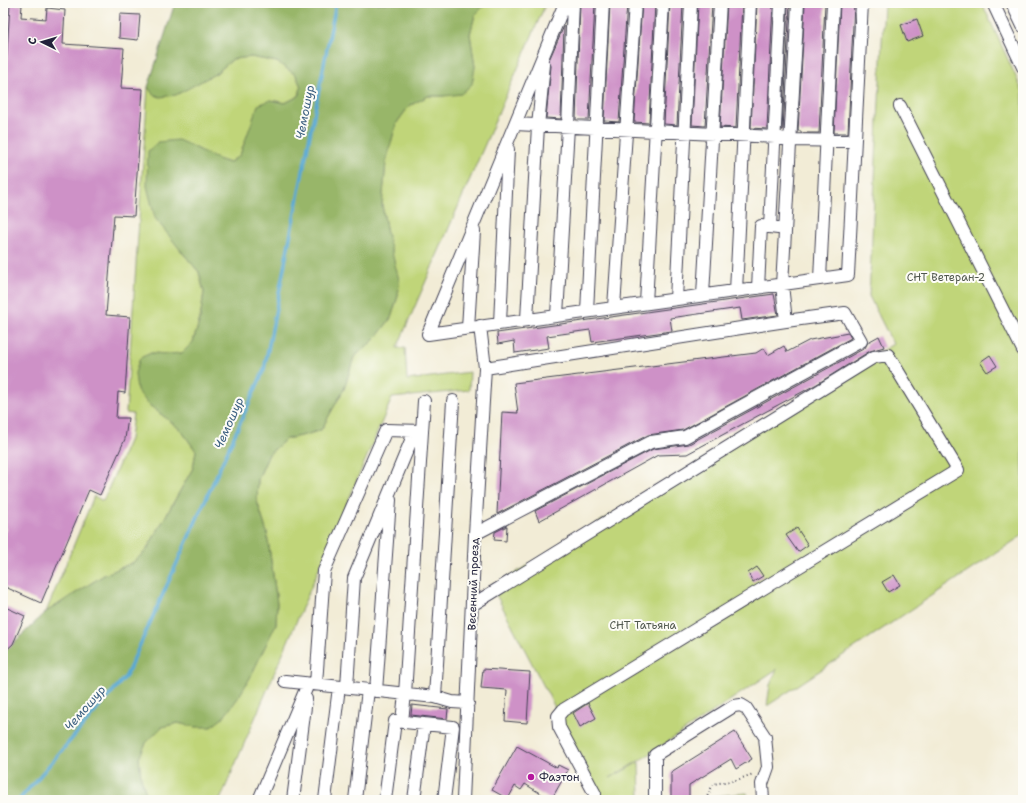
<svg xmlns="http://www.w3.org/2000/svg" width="1026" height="803" font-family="'Shantell Sans',sans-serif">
	<rect width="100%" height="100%" fill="#fdfcf7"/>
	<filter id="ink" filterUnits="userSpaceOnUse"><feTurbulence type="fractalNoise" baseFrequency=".025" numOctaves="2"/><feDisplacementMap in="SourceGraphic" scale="8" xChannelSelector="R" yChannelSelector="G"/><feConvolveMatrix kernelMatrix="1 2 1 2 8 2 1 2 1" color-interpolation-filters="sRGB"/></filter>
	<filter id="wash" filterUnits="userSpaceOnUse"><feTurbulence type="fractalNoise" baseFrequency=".012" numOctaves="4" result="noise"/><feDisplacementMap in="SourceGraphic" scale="16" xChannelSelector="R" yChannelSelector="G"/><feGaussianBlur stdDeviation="0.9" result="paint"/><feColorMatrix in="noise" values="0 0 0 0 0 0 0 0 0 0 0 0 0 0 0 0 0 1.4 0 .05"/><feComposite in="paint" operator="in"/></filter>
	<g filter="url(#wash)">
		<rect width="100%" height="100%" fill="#f2ecd6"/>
		<path fill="#c0d579" stroke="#717c5a" d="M487,3h59l-149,345h8l2,32 63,-8 -1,18 -77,8 -172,402h-72l-7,-22 -2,-21 7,-14 16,-16 16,-4 17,4 81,-103 1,-21 -10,-70 -10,-32 1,-22 11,-25 17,-15 19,-4 16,-5 23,-41 10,-32 21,-18 16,-21 7,-22 -16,-91 4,-43 10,-38 13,-18 19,-10h16l31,-29 -5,-33 5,-19z
			M884,3h98l41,89v443l-256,171 3,-21 7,-16 -132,88 -35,21 29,-16 1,38h-42l-2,-14 -104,-199 401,-243 -24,-48z
			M251,57l26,5 19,13 5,12 -2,9 -14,7 -14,-3 -26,41 -5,14 -11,8 -12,-4 -23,-12 -12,105 17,20 5,20 -4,27 -7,23 -11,11 -13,1 -18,-1 -3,51 33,26 15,21 -3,17 -47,83 -14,12 -28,12 -58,37 48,-116 9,5 27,-62 3,-25 -7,-1 22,-326 5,7 62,-20 18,-15z
			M747,793l1,7h-32l-1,-4z"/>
		<path fill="#98b669" stroke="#5d6c52" d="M175,3h312l-12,12 -5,19 5,33 -3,17 -11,10 -17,2h-16l-19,10 -13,18 -10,38 -4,43 5,28 12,47 -1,16 -7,22 -16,21 -21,18 -10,32 -23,41 -16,5 -19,4 -17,15 -11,25 -1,22 10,32 10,70 -1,21 -26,54 -12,20 -15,20 -12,9h-16l-17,-4 -16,4 -16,16 -7,15 2,20 7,22h-145v-147l43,-41 58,-37 28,-12 14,-12 47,-83 3,-17 -15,-21 -33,-26 -11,-14 -2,-17 5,-15 11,-5 18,1 13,-1 11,-11 7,-23 4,-27 -5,-20 -17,-20 -27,-34 -8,-32 1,-35 10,-9 20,-2 16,7 23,12 12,4 11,-8 18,-50 13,-5 14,3 14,-7 2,-9 -5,-12 -19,-13 -26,-5 -18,2 -18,15 -39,21 -16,2 -7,-3 -5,-7z"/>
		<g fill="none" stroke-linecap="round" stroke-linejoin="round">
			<path stroke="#59a9d4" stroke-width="3.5" d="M19,800l107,-124 138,-306 72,-367"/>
		</g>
		<g id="blocks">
			<path fill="#ce91c7" d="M580,3h15l-6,117h-13z
				M610,3h17l-8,119 -15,-1z
				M642,3h13l-6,120 -15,-1z
				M670,3h13l-6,122 -13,-1z
				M698,3h14l-7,123 -13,-1z
				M727,3h15l-6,125 -16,-1z
				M757,3h16l-6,126 -16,-1z
				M788,3h2l-7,127h-1z
				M805,3h20l-6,130h-18v-2h-3z
				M840,3h14l-6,130h-14z
				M10,4l12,1 -1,12 25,2 1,-11 18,2 -2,34 61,4 -3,40 22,1 -9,127 -20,-1 -8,100 24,2 -5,76 -7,-1 -2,26h12l-3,21 -25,56 -11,-5 -48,113 -38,-17v-51l3,-6 -3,-4v-408z
				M120,14l20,1 -2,25 -19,-2z
				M917,19l6,17 -16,6 -6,-17z
				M564,26l-3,93 -15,-1 5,-52 -2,-6z
				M774,294l4,21 -36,5 -2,-12 -70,10 2,13 -80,11 -2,-12 -43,6 2,12 -34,5 -1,-12 -16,3 -1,-11z
				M848,333l3,5 -168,92 -35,5 -151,79 5,-102 16,1 -4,-30 242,-30 8,-5 4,7 16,-9 3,6 23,-12z
				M879,336l5,11 -14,4 -53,33 -130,70 -29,1 -119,66 -4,-10 118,-62 36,-5 176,-96 3,-6z
				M990,355l7,11 -10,6 -7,-10z
				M507,526l-1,15 -12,-1 1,-8z
				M797,528l11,17 -10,7 -12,-17z
				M757,567l6,9 -10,6 -5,-9z
				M894,575l6,10 -12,7 -6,-10z
				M3,606l22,10 -12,28 -10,9z
				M483,669l47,3 -3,51 -22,-2 2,-31 -26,-2z
				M588,703l8,15 -16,9 -7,-14z
				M412,705l36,4 -1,10 -36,-4z
				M735,732l17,27 -16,10 -5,-10 -42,26v15h-18v-28z
				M517,746l40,22 1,-3 10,5 -17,30 -26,-16 -4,6 -6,-4 -7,13 -16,-9z"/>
		</g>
	</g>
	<g filter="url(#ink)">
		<use href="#blocks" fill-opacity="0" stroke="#414052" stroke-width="1"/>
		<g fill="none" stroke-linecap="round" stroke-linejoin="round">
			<defs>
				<path id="minor" d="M993,3l30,64
					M1012,3l11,23
					M900,106l123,244
					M515,124l260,13 15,3 65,1
					M770,227l11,-224
					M820,279l13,-276
					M758,288l3,-62 17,2
					M736,291l14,-288
					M703,295l17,-292
					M676,299l15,-296
					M646,303l17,-300
					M614,307l21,-304
					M587,311l16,-308
					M557,315l11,-188 5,-124
					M527,319l11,-193 6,-61
					M786,321l-4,-36 16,-282
					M500,323l8,-174
					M468,328l6,-97
					M428,334l420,-59 14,-272
					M428,334l137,-331
					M475,534l176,-92 34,-5 176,-96 -16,-28 -59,8 -301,47
					M472,605l402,-248 14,-2 70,115 -395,240 -5,6 1,11 36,67 -1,6
					M285,681l150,16 17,5 16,1
					M316,684l8,-113 62,-141 36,1
					M347,687l7,-109 61,-147
					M376,691l14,-191
					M435,697l18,-296
					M402,721l3,-27 19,-293
					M259,800l49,-116
					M293,800l13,-101
					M325,800l14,-113
					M355,800l13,-110
					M385,800l10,-79 58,6 -9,73
					M414,800l10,-76
					M463,800l12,-266 10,-166 -5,-42
					M655,800v-45l79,-49 7,-1 5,3 19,29 3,30 -6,17 1,16"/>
			</defs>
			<use href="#minor" stroke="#414052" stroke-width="14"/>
			<path stroke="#414052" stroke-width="2" stroke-dasharray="1 3" stroke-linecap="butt" d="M707,800v-3l6,-13 24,-4 16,-6"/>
			<use href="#minor" stroke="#fff" stroke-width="12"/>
		</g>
	</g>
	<circle fill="#b5179e" stroke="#fdfcf7" stroke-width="1.5" cx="531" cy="777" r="4"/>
	<g text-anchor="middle" stroke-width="4" stroke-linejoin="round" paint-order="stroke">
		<g font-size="11" fill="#51584e" stroke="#fdfcf7">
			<text x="946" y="281">СНТ Ветеран-2</text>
			<text x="643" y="629">СНТ Татьяна</text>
		</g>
		<g font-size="11" fill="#22223b" stroke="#fdfcf7">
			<text transform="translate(473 584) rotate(-88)" y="4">Весенний проезд</text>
		</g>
		<g font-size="11" fill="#22223b" stroke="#fdfcf7" text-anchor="start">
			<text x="539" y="781">Фаэтон</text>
		</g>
		<g font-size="12" font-style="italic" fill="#3b5f80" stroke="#fdfcf7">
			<text transform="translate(305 112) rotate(-79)" y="4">Чемошур</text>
			<text transform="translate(229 423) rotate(-66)" y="4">Чемошур</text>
			<text transform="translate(85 708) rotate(-49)" y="4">Чемошур</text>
		</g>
	</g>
	<rect width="1026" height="803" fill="none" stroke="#fdfcf7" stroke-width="16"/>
	<g transform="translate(42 42) rotate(275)" stroke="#fdfcf7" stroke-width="3" paint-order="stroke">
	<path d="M0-3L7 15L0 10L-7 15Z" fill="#22223b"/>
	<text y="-6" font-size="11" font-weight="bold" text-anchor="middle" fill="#22223b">С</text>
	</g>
</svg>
